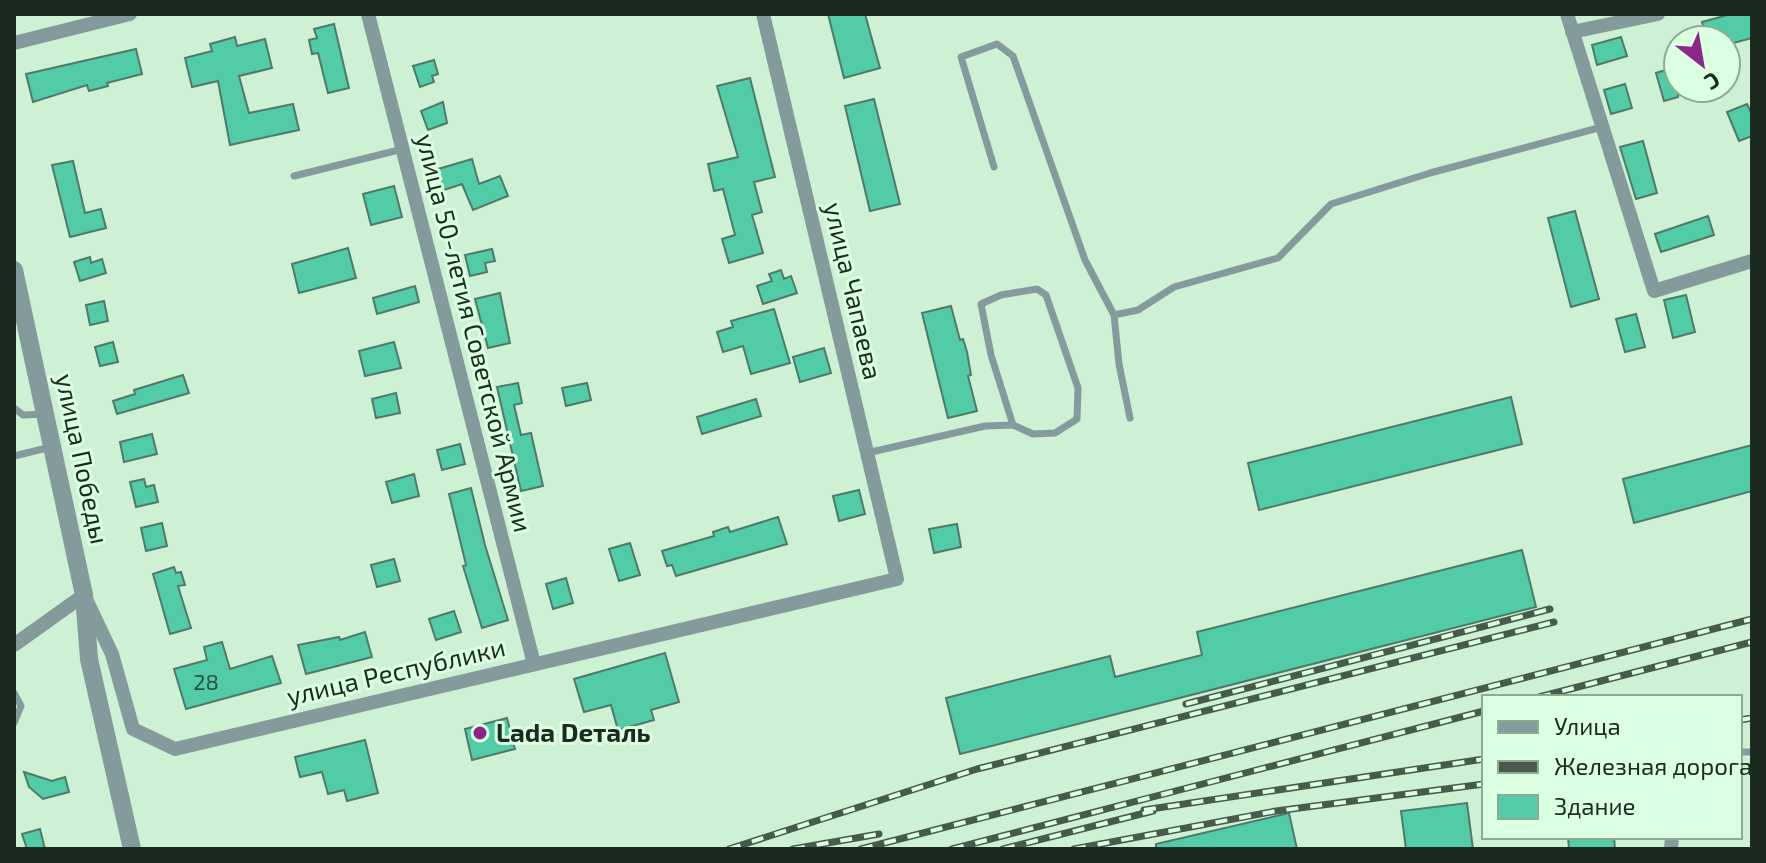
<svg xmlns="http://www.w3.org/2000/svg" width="1766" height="863" font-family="'Exo 2',sans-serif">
	<rect width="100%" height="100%" fill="#cef1d4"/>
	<path fill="#52cca7" stroke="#4f7a6a" stroke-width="2" d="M828,14h37l15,54 -36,10z
		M1731,14h21v24l-26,7v-5h-19l-5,-18z
		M334,24l15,64 -21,5 -10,-40 -6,1 -3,-14 8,-2 -3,-9z
		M235,37l2,9 28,-7 7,29 -33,8 10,37 44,-9 6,26 -69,15 -12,-64 -26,6 -7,-29 27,-7 -2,-7z
		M1621,37l6,19 -30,9 -5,-20z
		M136,49l6,25 -35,9 1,3 -19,5 -2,-6 -54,17 -7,-28z
		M434,60l4,14 -6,2 2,6 -14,5 -7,-21z
		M1678,66v31l-14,4 -8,-28z
		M750,78l25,99 -21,5 8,30 -10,3 11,38 -34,10 -7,-24 13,-4 -12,-46 -9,2 -6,-27 30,-7 -21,-71z
		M1625,84l7,24 -21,6 -7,-24z
		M874,99l26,105 -30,7 -25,-105z
		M443,102l4,21 -19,7 -7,-19z
		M1747,104l5,11v21l-13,5 -12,-29z
		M1643,141l14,52 -21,6 -16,-52z
		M472,159l7,25 21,-8 8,20 -35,14 -11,-26 -18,6 -6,-21z
		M73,161l12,52 16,-4 5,19 -36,9 -18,-72z
		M394,186l8,31 -31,8 -8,-31z
		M1575,211l24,88 -28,8 -23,-89z
		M1708,216l6,19 -53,17 -6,-18z
		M348,248l8,30 -57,15 -7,-29z
		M492,249l3,12 -10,2 2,9 -17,4 -5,-21z
		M90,257l1,6 11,-4 4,14 -26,8 -6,-19z
		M781,270l3,9 7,-3 6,17 -34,11 -6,-18 15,-5 -3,-7z
		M415,286l4,16 -42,12 -4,-16z
		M500,293l10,50 -22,5 -13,-49z
		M1686,295l9,37 -22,6 -9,-38z
		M104,301l4,20 -18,4 -4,-20z
		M951,306l9,34 3,-1 4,13 4,23 -3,1 9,35 -29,7 -26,-105z
		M774,309l16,54 -39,11 -8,-28 -20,6 -6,-20 16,-5 -2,-6z
		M1636,314l9,33 -20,5 -9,-33z
		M113,342l5,20 -18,4 -5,-19z
		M394,342l7,26 -36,8 -6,-25z
		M824,348l7,25 -31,9 -7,-25z
		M183,375l6,18 -72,21 -4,-13 22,-7 -1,-4z
		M518,383l4,20 -8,2 7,30 10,-2 12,53 -22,5 -24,-104z
		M587,383l4,17 -25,6 -4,-18z
		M396,393l4,20 -24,5 -4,-19z
		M1511,397l11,47 -263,66 -11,-47z
		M756,399l5,17 -59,18 -5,-17z
		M152,434l5,20 -33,8 -4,-20z
		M460,444l5,20 -23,6 -5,-20z
		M1752,445v46l-118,32 -11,-44z
		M414,474l5,22 -27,7 -6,-21z
		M144,479l2,8 8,-2 4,17 -22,5 -6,-25z
		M471,488l14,57 23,75 -26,8 -19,-62 3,-1 -17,-71z
		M859,490l6,24 -26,7 -6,-25z
		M778,517l9,27 -111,32 -4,-11 -5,1 -5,-15 52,-15 -1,-4 15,-5 2,5z
		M162,523l5,23 -21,5 -5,-23z
		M957,524l4,23 -27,6 -5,-24z
		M630,543l10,32 -21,6 -10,-32z
		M1522,550l14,57 -576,147 -14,-56 164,-42 5,21 87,-22 -5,-23z
		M394,559l6,22 -23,6 -6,-22z
		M174,567l2,6 5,-1 4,13 -7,1 13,42 -21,6 -17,-60z
		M566,578l7,25 -20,6 -7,-25z
		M454,611l7,21 -25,8 -7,-21z
		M365,632l7,25 -66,17 -8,-29 41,-8 1,3z
		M222,642l8,27 42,-13 9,27 -95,26 -12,-40 33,-9 -3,-13z
		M665,653l14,49 -28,8 3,10 -36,10 -7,-25 -27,7 -10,-33z
		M507,718l8,31 -43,11 -7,-31z
		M365,740l13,53 -31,8 -3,-11 -16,4 -6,-22 -22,5 -5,-20z
		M24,772l28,9 13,-4 4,15 -26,7 -14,-12z
		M1467,803l6,46h-67l-5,-38z
		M1289,813l8,36h-141v-5z
		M40,829l5,20h-18l-5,-15z
		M1568,837h46l1,12h-46z"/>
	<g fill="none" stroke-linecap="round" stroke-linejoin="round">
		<path stroke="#859a9d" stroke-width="7" d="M994,167l-33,-110 36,-13 16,12 72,204 29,55 24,-5 36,-23 104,-29 53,-54 99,-31 172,-46
			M294,176l109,-27
			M1114,315l5,49 11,54
			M14,408l9,7 22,-1
			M867,453l118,-27 28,-1 20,9 22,-1 22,-14 1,-31 -32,-93 -9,-6 -36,6 -20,9 10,51 22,70
			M14,456l37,-9
			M14,693l7,13 -7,17
			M1740,752h12"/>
		<path stroke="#859a9d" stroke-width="14" d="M368,14l166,650
			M1567,14l87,277 98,-30
			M1572,32l86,-18
			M14,43l116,-29
			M14,645l70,-50 28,59 21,75 42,20 722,-170 -134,-565
			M1671,849l1,-12"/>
		<path stroke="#859a9d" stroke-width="18" d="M14,270l70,325 5,64 43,190"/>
		<defs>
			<path id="rail" d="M1539,697l213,-55
				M1186,704l364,-95
				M1740,720l12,-2
				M1144,810l340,-51
				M729,849l248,-80 577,-147
				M793,849l86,-15
				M861,849l891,-230
				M952,849l532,-138
				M1003,849l150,-38
				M1074,849l202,-38 208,-27"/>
		</defs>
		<use href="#rail" stroke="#485b4b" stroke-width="7"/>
		<use href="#rail" stroke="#dbffe1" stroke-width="4" stroke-dasharray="12" stroke-linecap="butt"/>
	</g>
	<circle fill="#8e258a" stroke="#dbffe1" stroke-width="3" cx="480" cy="733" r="8"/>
	<g text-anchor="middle" stroke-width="6" stroke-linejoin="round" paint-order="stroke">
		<g font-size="22" fill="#2a5241">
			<text x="206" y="690">28</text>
		</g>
		<g font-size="26" fill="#1d2a1f" stroke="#dbffe1">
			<text transform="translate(853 291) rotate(77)" y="9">улица Чапаева</text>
			<text transform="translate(474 333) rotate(76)" y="9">улица 50-летия Советской Армии</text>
			<text transform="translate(82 459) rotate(78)" y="9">улица Победы</text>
			<text transform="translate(396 672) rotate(-13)" y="9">улица Республики</text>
		</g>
		<g font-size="26" font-weight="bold" fill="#1d2a1f" stroke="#dbffe1" text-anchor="start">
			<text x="496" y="742">Lada Dеталь</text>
		</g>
	</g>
	<rect width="1766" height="863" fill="none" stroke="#1d2a1f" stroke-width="32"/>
	<rect x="1482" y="695" width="260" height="144" fill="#dbffe1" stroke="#8faa93" stroke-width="2"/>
	<rect x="1498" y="721" width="40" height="12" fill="#859a9d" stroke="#8faa93" stroke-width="2"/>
	<text x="1554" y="735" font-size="24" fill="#1d2a1f">Улица</text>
	<rect x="1498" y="761" width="40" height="12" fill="#485b4b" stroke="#8faa93" stroke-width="2"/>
	<text x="1554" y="775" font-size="24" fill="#1d2a1f">Железная дорога</text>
	<rect x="1498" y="795" width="40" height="24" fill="#52cca7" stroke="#8faa93" stroke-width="2"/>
	<text x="1554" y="815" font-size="24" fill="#1d2a1f">Здание</text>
	<g transform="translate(1702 64) rotate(149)"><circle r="38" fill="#dbffe1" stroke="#8faa93" stroke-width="2"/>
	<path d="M0-6L14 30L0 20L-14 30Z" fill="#8e258a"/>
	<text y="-12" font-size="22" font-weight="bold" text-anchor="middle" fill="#1d2a1f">С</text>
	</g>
</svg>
